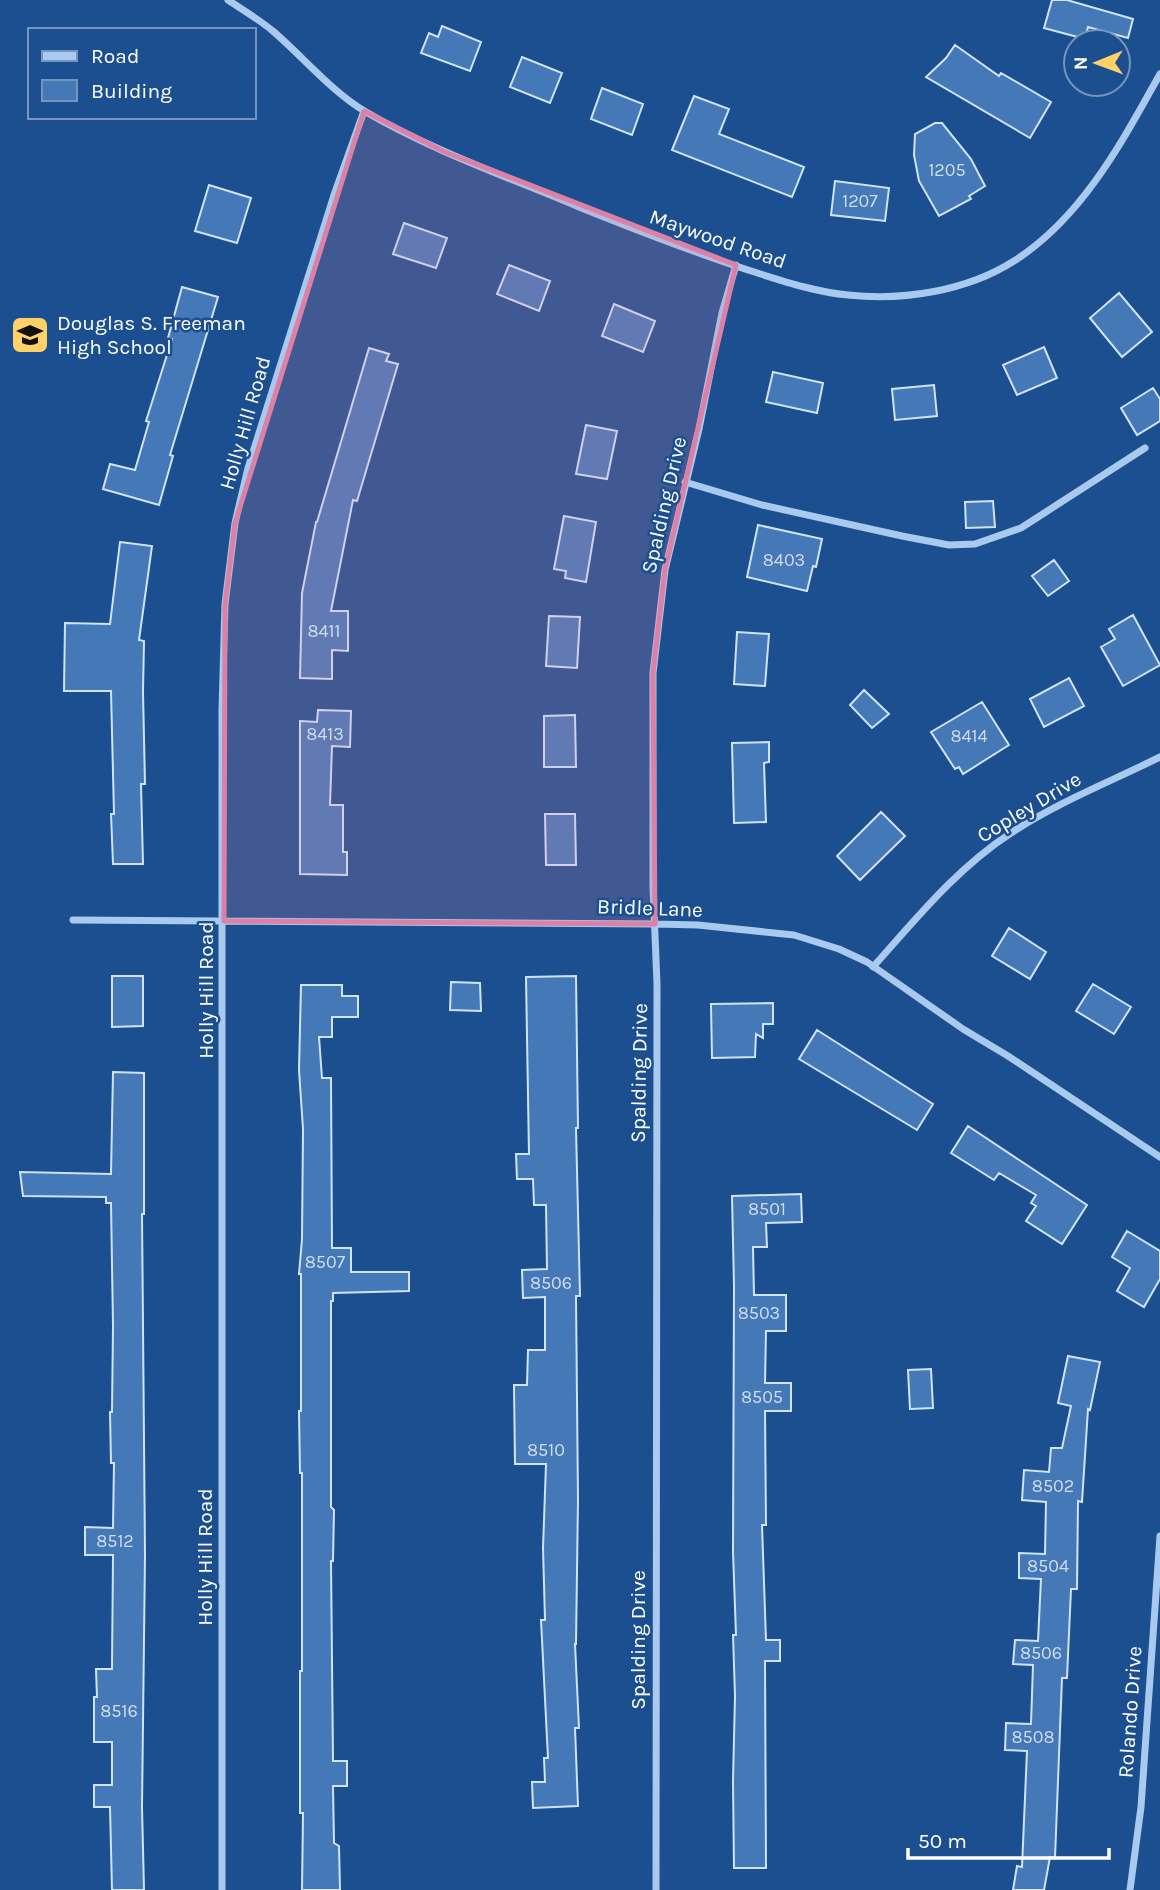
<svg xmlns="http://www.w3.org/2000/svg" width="1160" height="1890" font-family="Karla,sans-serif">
	<rect width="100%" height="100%" fill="#1b4f8f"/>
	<path fill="#4478b7" stroke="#cfe3fa" stroke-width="2" d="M1052,0h15l66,19 -5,19 -40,-11 -3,12 -41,-11z
		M442,26l39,16 -11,29 -49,-18 8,-20 9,4z
		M955,45l44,31 2,-3 50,29 -21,36 -104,-61 20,-19z
		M522,57l40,16 -12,30 -40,-16z
		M602,88l41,16 -11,31 -41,-16z
		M694,96l35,13 -10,25 85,33 -12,30 -120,-47z
		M935,123h7l29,36 14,27 -16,10 2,3 -32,17 -20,-35 -5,-26 1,-21z
		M835,181l54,7 -4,33 -54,-6z
		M209,185l42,13 -14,45 -42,-12z
		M404,223l43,15 -11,30 -43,-14z
		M509,265l41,16 -11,30 -42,-17z
		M182,287l36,10 -48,158 3,1 -14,49 -56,-16 7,-25 25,6 14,-48 -3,-1 26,-82 -4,-1z
		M1119,293l33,39 -30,25 -32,-39z
		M614,304l41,17 -12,31 -41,-16z
		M1044,347l13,31 -40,17 -14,-30z
		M369,348l20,6 -3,7 12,3 -41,137 -4,-1 -22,111h17v40l-16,-1v29l-32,-1 2,-85 14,-71h1z
		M773,372l50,11 -6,30 -51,-11z
		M934,385l3,31 -42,4 -3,-31z
		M1153,388l7,11v22l-23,14 -16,-27z
		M586,425l31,6 -10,48 -31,-5z
		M993,501l2,26 -29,1 -1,-26z
		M564,516l32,6 -10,60 -21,-4 1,-7 -12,-2z
		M758,525l64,14 -6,28 -3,-1 -6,25 -60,-14z
		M120,542l32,4 -13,94 5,1 -1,51 2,92h-4l2,80h-30l-2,-50h3l-3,-123h-47l1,-68 45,1z
		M1054,560l15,21 -21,15 -16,-20z
		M1133,615l27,50 -37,21 -22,-39 14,-8 -6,-10z
		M549,616l31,1 -3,51 -31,-2z
		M737,632l32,2 -4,52 -31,-2z
		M1069,678l15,28 -40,21 -14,-28z
		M864,690l25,24 -17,14 -22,-23z
		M982,702l27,43 -46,29 -4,-7 -4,2 -24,-37z
		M318,710l33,1 -1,36 -18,-1 -2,59h13v47h4v23l-47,-1v-153l17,1z
		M575,715l1,52h-32v-51z
		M769,742v20l-5,1 2,59 -32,1 -2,-80z
		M881,812l24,24 -45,44 -23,-24z
		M545,814h30l1,51h-30z
		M1009,928l37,24 -16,27 -38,-23z
		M112,976h31v50l-31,1z
		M576,976l2,152h-2l4,168h-4l2,203 -2,145h-1l4,84h-4l3,78 -45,2 -1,-26h13l-1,-24h4l-7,-138h4l-2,-72 3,-84h-31l-1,-79h13l1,-35h17v-53l-22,1 -1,-28 25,-1 -1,-64h-12l-1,-26h-16l-1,-25h13l-3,-177z
		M451,982l29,1 1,28 -31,-1z
		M1093,984l38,23 -17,27 -38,-23z
		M301,985h41v11h16v21h-26v20h-13l3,41h9l1,170h19v24h58v19l-76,2v8h-2v206l3,3 -1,51h-2l2,200h14v25h-14l1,57 5,3 1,44h-38l1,-77h-3v-142h2v-198h-2l-1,-62h2v-137h-2l3,-35 1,-110 -4,-59z
		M773,1003v21h-10v14l-7,-4 -1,23 -43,1 -1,-54z
		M817,1030l116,74 -16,26 -118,-71z
		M113,1072l31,1v141h-2l3,341 -3,252 2,83h-32l-2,-83h-16v-22h18v-43h-18v-45h3l-1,-28h16l1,-114h-28v-28l28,1 1,-65h-3l-1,-51h2l1,-86 -2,-123h-5v-6l-83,-1 -3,-24 91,2z
		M968,1126l119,79 -25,39 -36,-23 10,-15 -5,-3 5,-8 -37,-22 -5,7 -43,-27z
		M801,1194l1,28 -36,1 1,24h-14l1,48h32v36h-20l-1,52h26v28h-26l1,114h-4l4,115h14v21h-15l1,207h-32l-1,-87 2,-85 -2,-61h3l-3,-83 1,-266 -2,-90z
		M1127,1231l33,20v28l-16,28 -27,-16 13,-23 -18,-11z
		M1068,1356l32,6 -10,48 -2,-1 -6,93 -4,-1 -1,88h-6l-4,89h-5l-7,180 -5,-1 -6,33h-31l4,-24 5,1 5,-116 -22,-1 1,-27 25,1 2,-59 -20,-1 2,-24 23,1 3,-62 -22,-1v-25l26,1 1,-52 -24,-2 2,-30 25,2 2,-24h11l9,-42 -13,-3z
		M931,1369l2,39 -23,1 -2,-39z"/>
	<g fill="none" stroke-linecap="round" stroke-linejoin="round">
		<path stroke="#a9c9ee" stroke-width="7" d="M228,0c15,10 32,20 46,32 29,25 59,61 92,80 67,39 142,65 213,95 57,23 114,45 172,64 32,10 64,21 97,24 55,6 119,-4 166,-34 68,-43 108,-119 146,-187
			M685,482l77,23 140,31 47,9 26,-1 46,-16 124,-80
			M73,920l582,4 43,1 96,10 45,14 28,13 96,67 45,27 152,101
			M873,967c43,-48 84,-99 138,-134 47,-31 99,-51 149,-76
			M222,1890v-1181l3,-105 10,-81 13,-55 86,-273 30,-84
			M656,1890l1,-906 -4,-98v-213l12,-103 34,-141 23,-116 14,-48
			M1130,1890l11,-83 19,-271"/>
	</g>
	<path fill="#dd80a5" fill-opacity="0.2" stroke="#dd80a5" stroke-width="5" stroke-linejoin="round" d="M364,111l81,41 291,113 -71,305 -12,103 2,251 -431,-3 1,-317 10,-81z"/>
	<defs>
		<symbol id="school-square" viewBox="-11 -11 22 22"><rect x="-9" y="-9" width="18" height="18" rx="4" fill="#ffd166" stroke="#1b4f8f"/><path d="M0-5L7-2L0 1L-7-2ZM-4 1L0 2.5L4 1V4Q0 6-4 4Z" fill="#111"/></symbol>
	</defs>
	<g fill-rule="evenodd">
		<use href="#school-square" x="8" y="313" width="44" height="44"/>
	</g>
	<g text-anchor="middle" stroke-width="5" stroke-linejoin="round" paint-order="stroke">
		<g font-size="18" fill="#d0dded">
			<text x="947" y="176">1205</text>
			<text x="860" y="207">1207</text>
			<text x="784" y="566">8403</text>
			<text x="324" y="637">8411</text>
			<text x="325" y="740">8413</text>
			<text x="969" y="742">8414</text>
			<text x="767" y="1215">8501</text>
			<text x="325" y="1268">8507</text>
			<text x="551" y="1289">8506</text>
			<text x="759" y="1319">8503</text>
			<text x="762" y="1403">8505</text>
			<text x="546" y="1456">8510</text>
			<text x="1053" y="1492">8502</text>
			<text x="115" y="1547">8512</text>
			<text x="1048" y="1572">8504</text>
			<text x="1041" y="1659">8506</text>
			<text x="119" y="1717">8516</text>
			<text x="1033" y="1743">8508</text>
		</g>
		<g font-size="21" fill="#fff" stroke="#1b4f8f">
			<text transform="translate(718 239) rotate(19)" y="7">Maywood Road</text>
			<text transform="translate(245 423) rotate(-74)" y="7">Holly Hill Road</text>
			<text transform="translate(664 505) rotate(-77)" y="7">Spalding Drive</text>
			<text transform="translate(1029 807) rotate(-31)" y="7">Copley Drive</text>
			<text transform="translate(650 908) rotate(2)" y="7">Bridle Lane</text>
			<text transform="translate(206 990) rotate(-90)" y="7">Holly Hill Road</text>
			<text transform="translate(639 1073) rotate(-89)" y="7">Spalding Drive</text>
			<text transform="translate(205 1557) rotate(-90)" y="7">Holly Hill Road</text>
			<text transform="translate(638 1640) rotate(-90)" y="7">Spalding Drive</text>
			<text transform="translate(1130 1712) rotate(-86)" y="7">Rolando Drive</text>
		</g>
		<g font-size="21" fill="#fff" stroke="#1b4f8f" text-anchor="start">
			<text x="57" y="330">Douglas S. Freeman<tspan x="57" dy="24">High School</tspan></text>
		</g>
	</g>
	<rect x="28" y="28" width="228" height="91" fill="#1b4f8f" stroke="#7695bc" stroke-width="2"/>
	<rect x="42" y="51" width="35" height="10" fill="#a9c9ee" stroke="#7695bc" stroke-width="2"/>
	<text x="91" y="63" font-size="21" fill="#ffffff">Road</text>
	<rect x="42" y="80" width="35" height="21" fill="#4478b7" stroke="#7695bc" stroke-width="2"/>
	<text x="91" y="98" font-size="21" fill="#ffffff">Building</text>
	<g transform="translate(1097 63) rotate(269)"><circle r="33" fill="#1b4f8f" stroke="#7695bc" stroke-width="2"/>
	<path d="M0-5L12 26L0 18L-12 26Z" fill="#ffd166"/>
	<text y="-10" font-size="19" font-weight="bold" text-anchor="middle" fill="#ffffff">N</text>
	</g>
	<path d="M908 1848v10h201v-10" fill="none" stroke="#ffffff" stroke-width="3.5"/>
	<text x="918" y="1848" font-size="21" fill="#ffffff" stroke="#1b4f8f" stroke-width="5" paint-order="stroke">50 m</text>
</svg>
